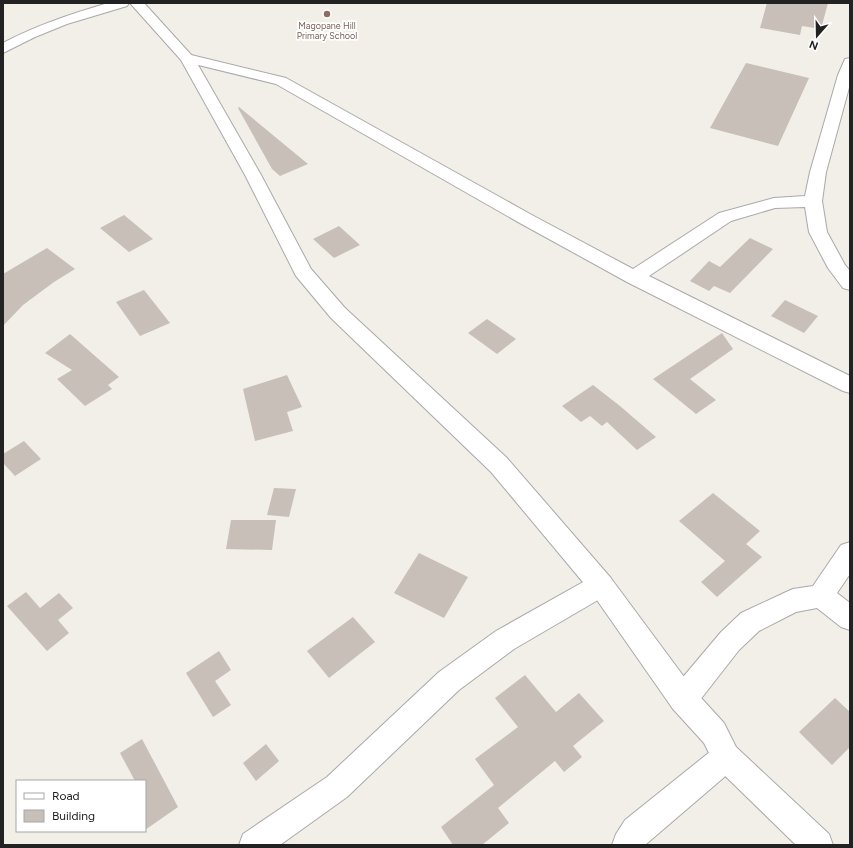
<svg xmlns="http://www.w3.org/2000/svg" width="853" height="848" font-family="Figtree,sans-serif">
	<rect width="100%" height="100%" fill="#f2efe9"/>
	<path fill="#c7bfb8" d="M767,3h61l-7,26 -19,-3 -2,9 -40,-7z
		M746,63l63,15 -31,68 -68,-18z
		M239,107l69,57 -28,12 -8,-7 -34,-61z
		M124,215l29,24 -24,13 -29,-24z
		M339,226l21,19 -26,13 -21,-19z
		M750,238l23,11 -43,44 -16,-7 -5,5 -19,-10 19,-20 11,6z
		M47,248l28,21 -21,13 -31,23 -20,21v-52z
		M144,290l26,33 -30,13 -24,-34z
		M785,300l33,16 -14,17 -33,-17z
		M487,319l29,20 -19,15 -29,-21z
		M722,333l11,16 -43,30 26,21 -20,14 -43,-35z
		M70,334l49,43 -11,8 4,4 -27,17 -28,-27 15,-9 -27,-17z
		M287,375l15,32 -15,5 6,19 -38,10 -12,-52z
		M593,385l27,21 36,31 -19,13 -30,-28 -5,4 -12,-10 -9,6 -19,-16z
		M24,441l17,18 -26,17 -12,-13v-9z
		M274,488l22,1 -7,28 -22,-2z
		M713,493l47,38 -14,13 16,13 -45,40 -16,-15 24,-21 -46,-40z
		M231,520h45l-4,30 -46,-1z
		M419,553l49,24 -24,41 -50,-25z
		M26,592l14,16 19,-15 14,15 -15,12 11,13 -22,18 -40,-45z
		M353,617l22,25 -46,36 -22,-27z
		M219,651l12,19 -16,11 16,24 -18,12 -27,-44z
		M525,675l31,37 23,-19 25,28 -31,25 9,11 -18,15 -9,-11 -57,47 11,15 -27,22h-29l-12,-18 53,-42 -19,-26 43,-32 -23,-29z
		M835,698l15,14v35l-18,18 -33,-33z
		M142,739l36,68 -33,23v-49h-10l-15,-28z
		M266,744l13,17 -23,20 -13,-18z"/>
	<g fill="none" stroke-linecap="round" stroke-linejoin="round">
		<defs>
			<path id="minor" d="M108,3h21l-2,3 -60,18 -32,13 -32,16v-10c34,-18 68,-29 105,-40z
				M187,54l99,24 244,136 103,55 86,-56 55,-15 31,-2 5,-24 28,-97 7,-16 5,-1v26l-24,88 -4,29 5,31 18,33 5,6v19l-7,-2 -15,-20 -19,-36 -4,-25 -30,1 -44,13 -82,55 201,100v17l-7,-2 -216,-109 -109,-60 -242,-138 -94,-23 -2,-3 2,-3z
				M850,542v32l-13,19 13,10v27l-9,-3 -24,-19 -21,4 -37,19 -20,19 -46,59 -10,4 -10,-4 -4,-10 4,-10 48,-57 20,-19 43,-20 9,-4 20,-3 28,-41z
				M601,573l9,4 4,8 -4,8 -96,56 -55,41 -112,107 -67,48h-41l4,-11 84,-57 112,-105 57,-41 96,-54z
				M726,743l10,4 4,10 -4,10 -91,78h-33l4,-11 9,-14 91,-73z"/>
			<path id="tertiary" d="M130,3h14l50,55 67,117 50,94 34,39 162,150 103,119 83,112 31,34 12,24 93,87 4,11h-37l-80,-78 -12,-24 -31,-34 -81,-116 -101,-121 -160,-154 -35,-42 -51,-101 -64,-115z"/>
		</defs>
		<use href="#minor" stroke="#a9a9a9" stroke-width="2"/>
		<use href="#tertiary" stroke="#a9a9a9" stroke-width="2"/>
		<use href="#minor" fill="#fff" fill-rule="evenodd"/>
		<use href="#tertiary" fill="#fff" fill-rule="evenodd"/>
	</g>
	<circle fill="#8d6e63" stroke="#fff" stroke-width="1.5" cx="327" cy="14" r="4"/>
	<g text-anchor="middle" stroke-width="3.5" stroke-linejoin="round" paint-order="stroke">
		<g font-size="9" fill="#785e54" stroke="#fff">
			<text x="327" y="29">Magopane Hill<tspan x="327" dy="10">Primary School</tspan></text>
		</g>
	</g>
	<rect width="853" height="848" fill="none" stroke="#222222" stroke-width="8"/>
	<rect x="16" y="780" width="130" height="52" fill="#ffffff" stroke="#a7a7a7"/>
	<rect x="24" y="793" width="20" height="6" fill="#ffffff" stroke="#a7a7a7"/>
	<text x="52" y="800" font-size="12" fill="#222222">Road</text>
	<rect x="24" y="810" width="20" height="12" fill="#c7bfb8" stroke="#a7a7a7"/>
	<text x="52" y="820" font-size="12" fill="#222222">Building</text>
	<g transform="translate(817 36) rotate(200)" stroke="#ffffff" stroke-width="3" paint-order="stroke">
	<path d="M0-3L7 15L0 10L-7 15Z" fill="#222222"/>
	<text y="-6" font-size="11" font-weight="bold" text-anchor="middle" fill="#222222">N</text>
	</g>
</svg>
